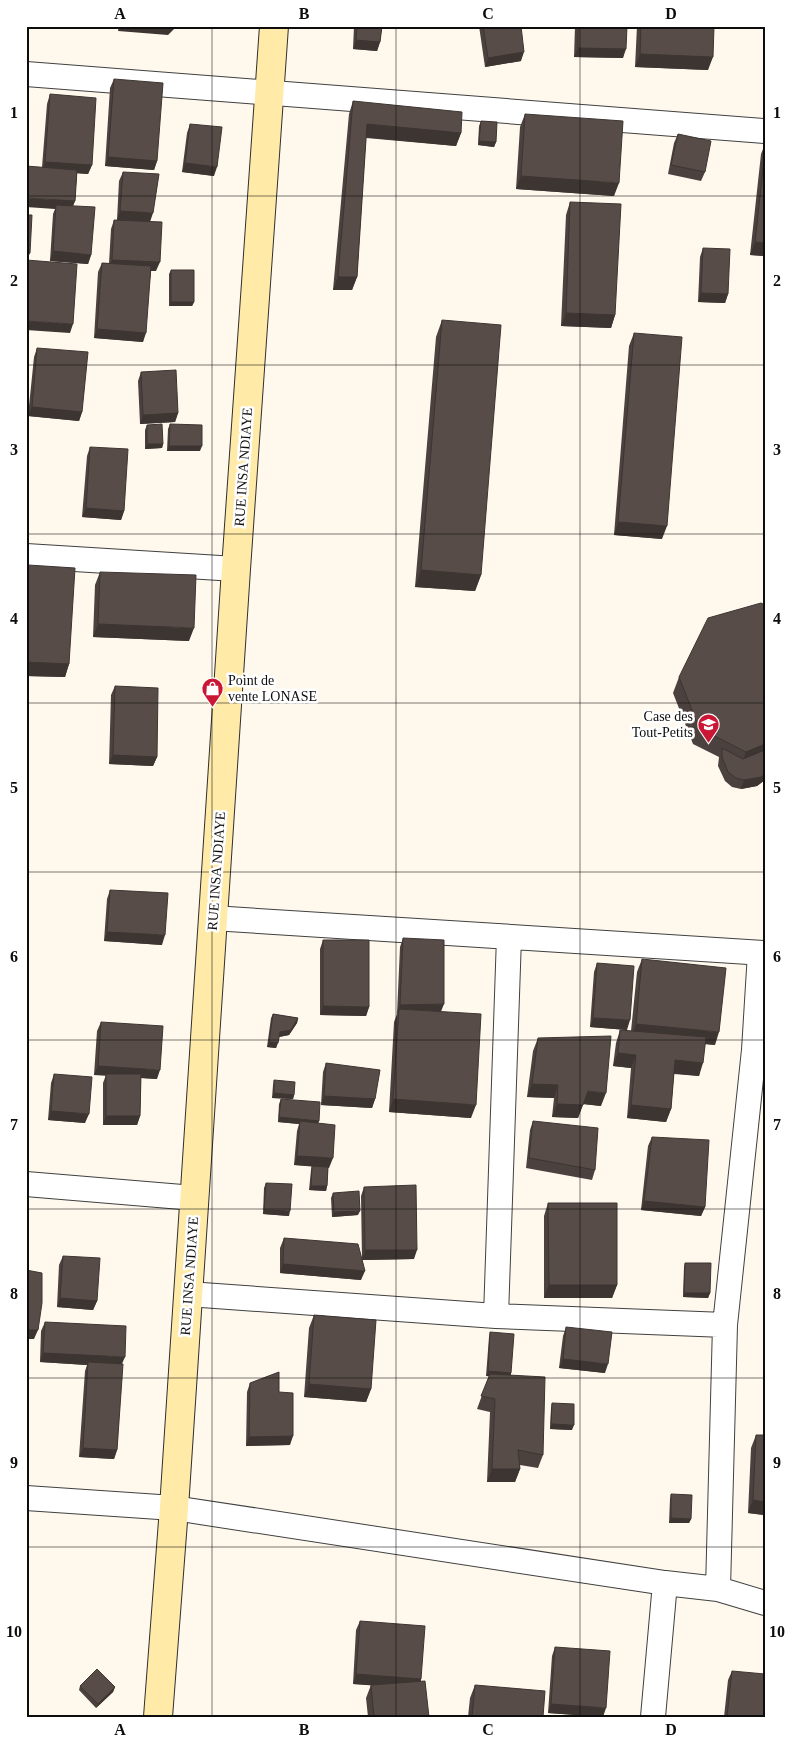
<svg xmlns="http://www.w3.org/2000/svg" width="791" height="1743" font-family="'Times New Roman',serif">
	<rect width="100%" height="100%" fill="#fff9ed"/>
	<g fill="none" stroke-linecap="round" stroke-linejoin="round">
		<defs>
			<path id="street" d="M26,74l739,57
				M26,556l210,13
				M212,918l553,35
				M26,1184l168,14
				M188,1294l308,22 229,9
				M496,1316l13,-379
				M26,1498l148,10 491,75 53,6 47,14
				M718,1589l7,-264 29,-275 6,-97
				M653,1717l12,-134"/>
			<path id="secondary" d="M158,1717l16,-209 62,-939 38,-543"/>
		</defs>
		<use href="#street" stroke="#404040" stroke-width="26"/>
		<use href="#secondary" stroke="#2f2f2f" stroke-width="30"/>
		<use href="#street" stroke="#fff" stroke-width="24"/>
		<use href="#secondary" stroke="#ffeaa8" stroke-width="28"/>
	</g>
	<path fill="#4b413e" d="M354,26h28l-2,16 -3,9 -24,-2z
		M479,26h42v35l-36,6z
		M575,26h52l-4,32 -49,-1z
		M637,26h77l-6,44 -73,-3z
		M114,79l43,82 -3,9 -49,-4 5,-78z
		M50,94l42,71 -4,9 -11,-1 -2,28 -2,5 18,49 -3,9 -38,-3 3,-47 2,-5 -13,-42 5,-63z
		M353,101l108,32 -5,13 -90,-8 -9,139 -5,13h-19l16,-176z
		M525,114l89,82 -98,-7 4,-62z
		M481,121l15,21 -2,5 -16,-2 1,-19z
		M190,124l24,52 -32,-4 5,-39z
		M678,134l27,38 -4,9 -33,-7 6,-31z
		M765,144v112l-15,-1 11,-101z
		M123,172l27,49 6,50h-5l-8,71 -49,-4 4,-66 4,-9h7l2,-34 3,-9h3l2,-39z
		M570,202l45,113 -4,13 -50,-2 5,-111z
		M703,248l25,46 -3,9 -27,-1 2,-45z
		M171,270l23,32 -2,4h-23v-32z
		M442,320l39,255 -6,16 -60,-4 21,-250z
		M634,333l28,206 -48,-4 15,-189z
		M37,348l45,64 -3,9 -51,-5 6,-59z
		M141,372l37,41 -3,9 -35,2 -2,-43z
		M170,424l30,27h-33l1,-22z
		M147,425l16,19 -1,4 -17,1v-19z
		M90,447l34,64 -3,9 -39,-3 5,-61z
		M28,565l41,99 -4,13 -39,-1v-105z
		M100,572l89,69 -96,-4 2,-52z
		M765,605v175l-8,6 -16,3 -9,-2 -7,-6 -7,-15 1,-9 -26,-13 -20,-51 6,-16z
		M115,686l42,71 -4,9 -44,-2 2,-69z
		M110,890l52,55 -58,-4 3,-42z
		M403,938l38,74 30,106 -82,-6 5,-90 3,-8 3,-67z
		M323,940l46,67 -3,9 -46,-1v-66z
		M642,959l73,86 -10,-1 -6,32 -25,-2 -3,35 -5,13 -39,-4 4,-50 -18,-2 3,-23 4,-13 11,1 6,-59z
		M597,963l30,67 -37,-3 4,-55z
		M273,1014l25,4 -1,5 -8,12 -10,2 -3,11 -9,-1 4,-29z
		M101,1022l56,57 -16,-1 -1,38 -3,9h-34v-42l3,-8h-12l3,-44z
		M538,1038l63,68 -18,-2 -5,14 -26,-1 2,-19 -27,-1 6,-46z
		M326,1063l49,36 -3,9 -51,-3 2,-33z
		M54,1074l31,49 -37,-3 3,-37z
		M274,1080l20,15 -1,4 -21,-1 1,-13z
		M281,1099l38,22 -1,2 11,45h-1l-1,18 -1,5 -17,-1 2,-20 1,-4 -18,-1 3,-34 2,-7 -21,-2 1,-18z
		M533,1121l62,49 -3,10 -66,-12 4,-38z
		M652,1137l53,70 -4,9 -60,-6 7,-64z
		M266,1183l23,33 -26,-2 1,-26z
		M364,1187l50,72 -52,1 -1,20 -81,-7v-25l4,-10 78,21 -1,-63z
		M333,1193l25,22 -26,2 -1,-19z
		M548,1203l69,82 -5,13h-68v-82z
		M63,1256l34,45 -4,9 -36,-3 2,-42z
		M685,1263l25,30 -2,5 -25,-1 1,-30z
		M314,1315l57,74 -5,13 -62,-5 5,-69z
		M45,1322l77,42 -5,86 -3,9 -35,-2 6,-86 2,-6 -47,-3 1,-31z
		M566,1327l39,46 -46,-5 4,-32z
		M490,1332l21,41v2l32,80 -5,13 -18,-3v4l-5,13h-28l3,-70 -13,-3 12,-33h-3l3,-39z
		M250,1383l29,9 11,53 -44,1 1,-54z
		M552,1403l20,27 -22,-1 1,-21z
		M756,1435h9v80l-17,-2 3,-65z
		M671,1494l20,25 -2,4h-20l1,-24z
		M360,1621l61,58v2l8,36h-61l-2,-19 5,-13h1l-19,-1 3,-54z
		M555,1647l48,70 -55,-4 4,-57z
		M732,1671l31,46h-39l4,-37z
		M475,1685l68,32h-75l2,-19z
		M80,1686l35,1 -2,5 -17,16 -17,-18z"/>
	<path fill="#3d3532" d="M119,26h58l-9,9 -50,-4z
		M356,40l24,2 -3,9 -24,-2z
		M578,48l48,1 -3,9 -49,-1z
		M524,52l-3,9 -36,6 3,-9z
		M640,54l73,3 -5,13 -73,-3z
		M367,124l94,9 -5,13 -94,-9z
		M479,141l17,1 -2,5 -16,-2z
		M108,157l49,4 -3,9 -49,-4z
		M45,162l47,3 -4,9 -46,-3z
		M185,163l32,4 -3,9 -32,-4z
		M521,176l98,7 -5,13 -98,-7z
		M26,198l49,3 -4,9 -15,-5 -1,4 -29,-2z
		M120,211l33,2 -3,9 -33,-2z
		M755,242l10,1v13l-15,-1z
		M53,251l38,4 -3,9 -38,-3z
		M26,253h4l-4,9z
		M112,260l48,2 -4,9 -47,-2z
		M338,277h19l-5,13h-19z
		M701,293l27,1 -3,9 -27,-1z
		M171,302h23l-2,4h-23z
		M566,313l49,2 -4,13 -50,-2z
		M26,321l47,3 -3,9 -44,-3z
		M97,329l49,4 -3,9 -49,-4z
		M32,407l50,5 -3,9 -51,-5z
		M178,413l-3,9 -35,2 3,-9z
		M147,444h16l-1,4 -17,1z
		M169,446h33l-2,5h-33z
		M86,508l38,3 -3,9 -39,-3z
		M618,522l49,4 -5,13 -48,-4z
		M421,570l60,5 -6,16 -60,-4z
		M98,624l96,4 -5,13 -96,-4z
		M26,662l43,2 -4,13 -39,-1z
		M765,744v14l-25,10 6,-16z
		M113,755l44,2 -4,9 -44,-2z
		M765,774v6l-8,6 -16,3 3,-9z
		M107,932l58,3 -3,10 -58,-4z
		M444,1004l-4,10 -41,-5 -3,5 4,-9z
		M323,1006l46,1 -3,9 -46,-1z
		M298,1018l-1,5 -8,12 -10,2 1,-5z
		M593,1018l37,2 -3,10 -37,-3z
		M636,1024l83,8 -4,13 -84,-8z
		M269,1042l9,1 -2,5 -9,-1z
		M618,1053l18,2 -5,13 -18,-2z
		M675,1060l28,3 -4,13 -29,-3z
		M98,1066l62,4 -3,9 -63,-4z
		M532,1084l26,1 -4,13 -27,-1z
		M588,1091l18,2 -5,13 -18,-2z
		M274,1093l20,2 -1,4 -21,-1z
		M324,1096l51,3 -3,9 -51,-3z
		M393,1099l83,6 -5,13 -82,-6z
		M557,1104l26,1 -5,13 -26,-1z
		M631,1105l40,4 -5,13 -39,-4z
		M51,1111l38,3 -4,9 -37,-3z
		M106,1116h34l-3,9h-34z
		M279,1117l40,4 -2,5 -17,-5 -1,3 -21,-2z
		M297,1156l36,2 -4,10 -35,-3z
		M311,1186h16l-1,5 -17,-1z
		M644,1201l61,6 -4,9 -60,-6z
		M264,1210l26,1 -1,5 -26,-2z
		M360,1211l-2,4 -26,2 2,-5z
		M365,1250h52l-3,9 -52,1z
		M283,1264l82,7 -4,9 -81,-7z
		M549,1285h68l-5,13h-68z
		M684,1293h26l-2,5 -25,-1z
		M60,1298l37,3 -4,9 -36,-3z
		M26,1330h12l-4,9h-8z
		M43,1353l82,4 -4,9 -33,-4 -1,3 -47,-3z
		M563,1359l45,5 -3,9 -46,-5z
		M488,1371l23,2 -1,5 -24,-2z
		M309,1384l62,5 -5,13 -62,-5z
		M551,1424l23,1 -2,5 -22,-1z
		M293,1436l-3,9 -44,1 3,-9z
		M83,1448l34,2 -3,9 -35,-2z
		M492,1469h28l-5,13h-28z
		M753,1500l12,2v13l-17,-2z
		M671,1518l20,1 -2,4h-20z
		M356,1674l65,5 -3,10 -65,-5z
		M115,1687l-2,5 -17,16 2,-4z
		M551,1704l55,4 -3,9 -55,-4z"/>
	<path fill="#574c48" stroke="#3d3532" d="M357,26h25l-2,16 -24,-2z
		M483,26h38l3,26 -36,6z
		M578,26h49l-1,23 -48,-1z
		M641,26h73l-1,31 -73,-3z
		M114,79l49,4 -6,78 -49,-4z
		M50,94l46,4 -4,67 -47,-3z
		M353,101l109,11 -1,21 -94,-9 -10,153h-19z
		M525,114l98,7 -4,62 -98,-7z
		M481,121l16,1 -1,20 -17,-1z
		M190,124l32,3 -5,40 -32,-4z
		M678,134l33,7 -6,31 -34,-7z
		M765,150v93l-10,-1z
		M26,166l51,4 -2,31 -49,-3z
		M123,172l36,2 -6,39 -33,-2z
		M570,202l51,2 -6,111 -49,-2z
		M56,205l39,2 -4,48 -38,-4z
		M26,215h6l-2,38h-4z
		M114,220l48,2 -2,40 -48,-2z
		M703,248l27,1 -2,45 -27,-1z
		M26,260l51,4 -4,60 -47,-3z
		M102,263l49,3 -5,67 -49,-4z
		M171,270h23v32h-23z
		M442,320l59,5 -20,250 -60,-5z
		M634,333l48,4 -15,189 -49,-4z
		M37,348l51,4 -6,60 -50,-5z
		M176,370l2,43 -35,2 -2,-43z
		M162,424l1,20h-16v-19z
		M170,424l32,1v21h-33z
		M90,447l38,2 -4,62 -38,-3z
		M28,565l47,3 -6,96 -43,-2v-61z
		M100,572l96,3 -2,53 -96,-4z
		M761,603l4,2v139l-19,8 -47,-24 -20,-51 29,-59z
		M115,686l43,2 -1,69 -44,-2z
		M722,748l21,11 22,-9v24l-4,3 -17,3 -8,-2 -8,-6 -6,-15z
		M110,890l58,3 -3,42 -58,-3z
		M403,938l41,2v64l-44,1z
		M323,940h46v67l-46,-1z
		M642,959l84,9 -7,64 -83,-8z
		M597,963l37,3 -4,54 -37,-2z
		M399,1009l82,5 -5,91 -83,-6z
		M273,1014l25,4 -7,12 -11,2 -2,11 -9,-1z
		M101,1022l62,4 -3,44 -62,-4z
		M620,1030l86,7 -3,26 -28,-3 -4,49 -40,-4 5,-50 -18,-2z
		M611,1036l-5,57 -18,-2 -5,14 -26,-1 1,-19 -26,-1 6,-46z
		M326,1063l54,7 -5,29 -51,-3z
		M54,1074l38,3 -3,37 -38,-3z
		M106,1074h35l-1,42h-34z
		M274,1080l21,2 -1,13 -20,-2z
		M281,1099l39,3 -1,19 -40,-4z
		M300,1121l35,4 -2,33 -36,-2z
		M533,1121l65,7 -3,42 -66,-12z
		M652,1137l57,3 -4,67 -61,-6z
		M312,1166l16,1 -1,19h-16z
		M266,1183l26,1 -2,27 -26,-1z
		M416,1185l1,65h-52l-1,-63z
		M359,1191l1,20 -26,1 -1,-19z
		M548,1203h69v82h-68z
		M284,1238l74,6 7,27 -82,-7z
		M63,1256l37,2 -3,43 -37,-3z
		M685,1263h26l-1,30h-26z
		M26,1270l16,3v30l-4,27h-12z
		M314,1315l62,5 -5,69 -62,-5z
		M45,1322l81,4 -1,31 -82,-4z
		M566,1327l46,5 -4,32 -45,-5z
		M490,1332l24,2 -3,39 -23,-2z
		M88,1362l35,2 -6,86 -34,-2z
		M279,1372v20l14,1v43l-44,1 1,-54z
		M490,1374l55,3 -2,78 -25,-5 2,19h-28l3,-70 -14,-3z
		M552,1403l22,1v21l-23,-1z
		M756,1435h9v67l-12,-2z
		M671,1494l21,1 -1,24 -20,-1z
		M360,1621l65,5 -4,53 -65,-5z
		M555,1647l55,4 -4,57 -55,-4z
		M97,1669l18,18 -17,17 -18,-18z
		M732,1671l33,3v29l-2,14h-36z
		M425,1681l4,36h-55l-3,-32z
		M475,1685l70,6 -2,26h-71z"/>
	<path fill="none" stroke="#0d0d0d" stroke-width="1" stroke-opacity="0.55" d="M212,26v1691M396,26v1691M580,26v1691M26,196h739M26,365h739M26,534h739M26,703h739M26,872h739M26,1040h739M26,1209h739M26,1378h739M26,1547h739"/>
	<defs>
		<symbol id="shop-pin" viewBox="-11 -11 22 30"><path d="M0 17L-7.5 6A9.5 9.5 0 1 1 7.5 6Z" fill="#cb1736" stroke="#fff"/><path d="M-5-2.5h2.3a2.7 3.5 0 0 1 5.4 0H5L5.5 6h-11ZM-1.5-2.5h3a1.5 2.3 0 0 0-3 0Z" fill="#fff"/></symbol>
		<symbol id="school-pin" viewBox="-11 -11 22 30"><path d="M0 17L-7.5 6A9.5 9.5 0 1 1 7.5 6Z" fill="#cb1736" stroke="#fff"/><path d="M0-5L7-2L0 1L-7-2ZM-4 1L0 2.5L4 1V4Q0 6-4 4Z" fill="#fff"/></symbol>
	</defs>
	<g fill-rule="evenodd">
		<use href="#shop-pin" x="200" y="676" width="25" height="34"/>
		<use href="#school-pin" x="696" y="712" width="25" height="34"/>
	</g>
	<g text-anchor="middle" stroke-width="5" stroke-linejoin="round" paint-order="stroke">
		<g font-size="14" fill="#0d0d0d" stroke="#fff">
			<text transform="translate(243 467) rotate(-86)" y="5">RUE INSA NDIAYE</text>
			<text transform="translate(216 871) rotate(-86)" y="5">RUE INSA NDIAYE</text>
			<text transform="translate(189 1276) rotate(-86)" y="5">RUE INSA NDIAYE</text>
		</g>
		<g font-size="14" fill="#0d0d0d" stroke="#fff" text-anchor="start">
			<text x="228" y="685">Point de<tspan x="228" dy="16">vente LONASE</tspan></text>
			<text x="693" y="721" text-anchor="end">Case des<tspan x="693" dy="16">Tout-Petits</tspan></text>
		</g>
	</g>
	<rect width="791" height="1743" fill="none" stroke="#ffffff" stroke-width="55"/>
	<rect x="28" y="28" width="736" height="1688" fill="none" stroke="#0d0d0d" stroke-width="2"/>
	<g font-size="16" text-anchor="middle" font-weight="bold" fill="#0d0d0d">
		<text x="120" y="19">A</text>
		<text x="304" y="19">B</text>
		<text x="488" y="19">C</text>
		<text x="671" y="19">D</text>
		<text x="14" y="118">1</text>
		<text x="777" y="118">1</text>
		<text x="14" y="286">2</text>
		<text x="777" y="286">2</text>
		<text x="14" y="455">3</text>
		<text x="777" y="455">3</text>
		<text x="14" y="624">4</text>
		<text x="777" y="624">4</text>
		<text x="14" y="793">5</text>
		<text x="777" y="793">5</text>
		<text x="14" y="962">6</text>
		<text x="777" y="962">6</text>
		<text x="14" y="1130">7</text>
		<text x="777" y="1130">7</text>
		<text x="14" y="1299">8</text>
		<text x="777" y="1299">8</text>
		<text x="14" y="1468">9</text>
		<text x="777" y="1468">9</text>
		<text x="14" y="1637">10</text>
		<text x="777" y="1637">10</text>
		<text x="120" y="1735">A</text>
		<text x="304" y="1735">B</text>
		<text x="488" y="1735">C</text>
		<text x="671" y="1735">D</text>
	</g>
</svg>
